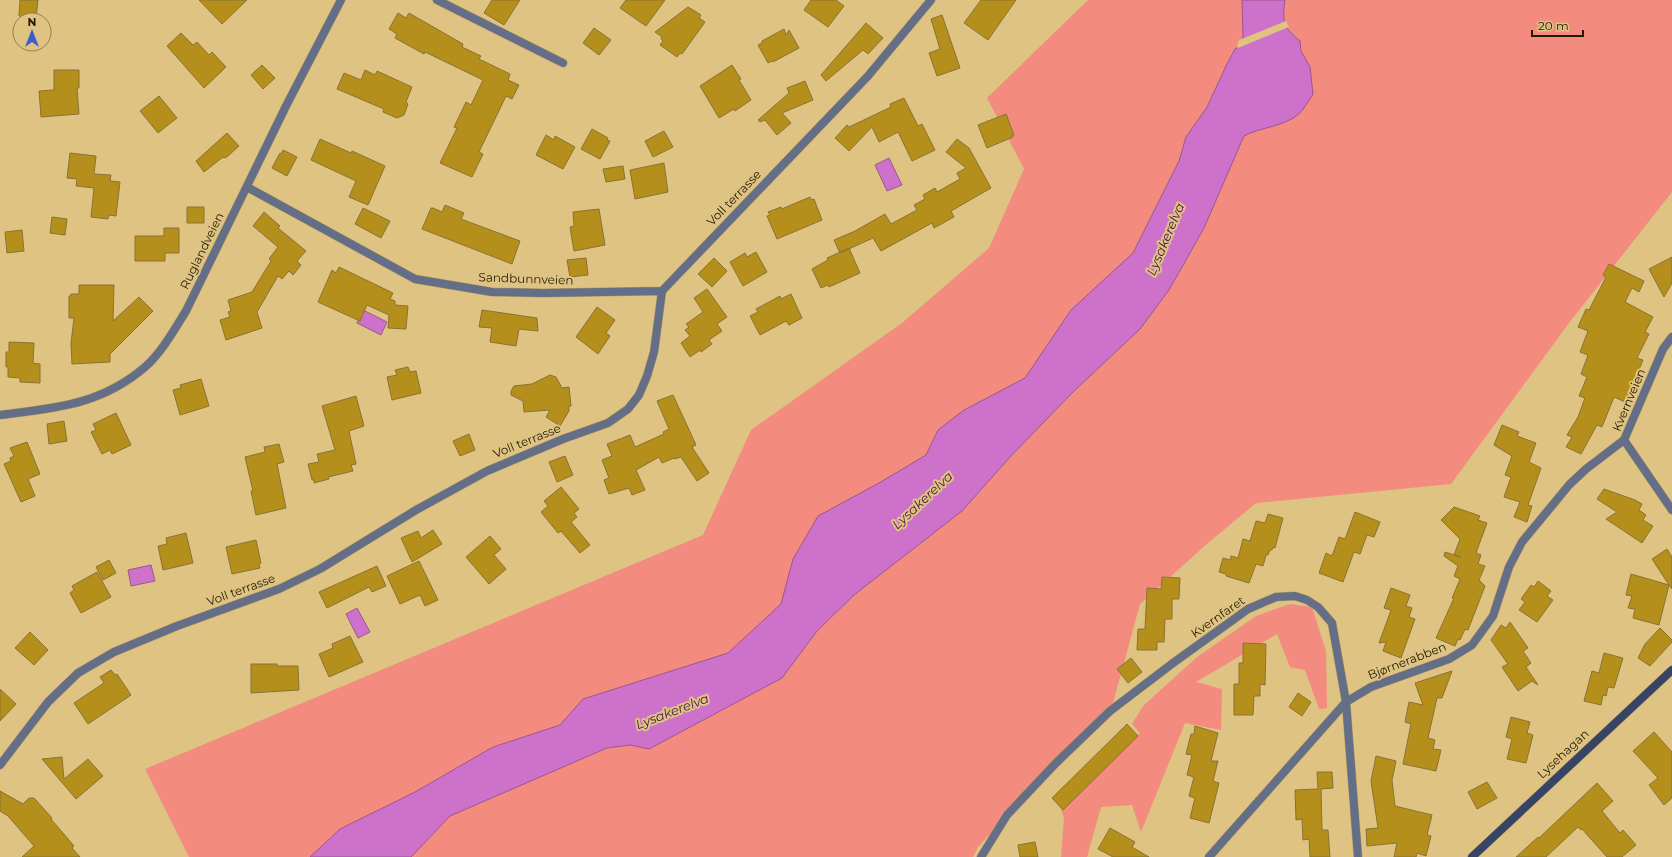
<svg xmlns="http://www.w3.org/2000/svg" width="1672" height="857" font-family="Montserrat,sans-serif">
	<rect width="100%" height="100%" fill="#dec383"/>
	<path fill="#f38b7f" d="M1088,0h584v192l-103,131 -118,161 -195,19 -48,40 -68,61 -28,103 -57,57 -77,83 -5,10h-784l-44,-88 558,-234 48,-105 151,-107 87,-75 35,-79 -37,-71z
		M1290,604l22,3 14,44 1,57 -8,1 -14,-39 -15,-3 -13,-33 -81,48 26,7 -1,41 -36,-7 -44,109 -9,-27 -31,2 -14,50h-26l3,-39 -4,-12 80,-73 -8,-9 11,-18 54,-49 59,-41z"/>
	<path fill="#cd71cb" stroke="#9a578e" d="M1242,0h43c-3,22 -2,27 15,41l1,10 9,16 3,27c-4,6 -9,15 -14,20 -16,13 -38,13 -55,22l-40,92 -35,62 -29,39 -67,63 -63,65 -48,54 -108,84 -37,36 -35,47 -133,71 -19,-4 -23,3 -157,68 -39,41h-101l30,-28 75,-37 78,-45 67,-22 23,-26 145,-46 53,-49 12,-45 25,-43 61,-33 47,-28 12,-25 26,-20 61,-32 46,-68 62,-57 46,-92 7,-24 21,-30 20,-43 8,-15 4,-2 4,-11z
		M889,158l13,27 -15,6 -12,-26z
		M363,310l24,12 -6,13 -24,-12z
		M151,565l4,16 -24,5 -3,-16z
		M357,608l13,24 -12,6 -12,-24z"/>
	<path fill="#dec383" d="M1286,21l3,6 -51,21 -1,-2 2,-6z"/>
	<path fill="#b58f1b" stroke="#8b7233" d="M20,0h18l-2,18 -17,-2z
		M199,0h48l-25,24z
		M492,0h28l-16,25 -20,-12z
		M626,0h39l-19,26 -26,-18z
		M811,0h25l8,6 -16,21 -24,-17z
		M981,0h35l-28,40 -24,-17z
		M688,7l13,8 -2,3 6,4 -23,32 -2,-1 -3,4 -17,-12 3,-4 -2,-2 1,-2 -7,-5z
		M398,13l8,5 3,-5 54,31 -1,3 19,9 -2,3 31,15 -2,6 11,5 -7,14 -6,-3 -27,56 4,2 -11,23 -32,-14 17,-35 -3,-1 12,-25 5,3 12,-25 -58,-28 -1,2 -29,-16 2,-4 -8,-5z
		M942,15l18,53 -23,8 -8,-23 11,-4 -9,-30z
		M866,23l17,15 -15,16 -5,-4 -37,31 -5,-6z
		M594,28l17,12 -12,15 -16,-12z
		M784,29l2,6 3,-5 10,18 -26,14 -1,-1 -4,2 -10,-18 4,-2v-2z
		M181,33l12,12 4,-3 12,13 3,-3 14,15 -22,21 -37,-42z
		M262,65l13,13 -12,11 -12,-14z
		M732,65l9,14 -2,1 12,20 -16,11 -1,-2 -15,9 -19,-32z
		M54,70h25v18h-2l2,26 -38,3 -2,-26 15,-1z
		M365,70l10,5 2,-4 35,16 -6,15 2,2 -4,11 -7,3 -14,-6 1,-3 -47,-20 7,-16 17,7z
		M805,81l8,19 -31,13 9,10 -14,12 -12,-15 -5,2 -2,-2 31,-27 -2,-5z
		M159,96l18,22 -19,15 -18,-22z
		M904,98l14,28 4,-2 13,26 -23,11 -14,-29 -19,10 -7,-15 -23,24 -14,-13 12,-13 2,2 42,-20 -1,-3z
		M1006,114l8,21h-2l1,2 -26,11 -9,-23z
		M592,129l16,9 -1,2 3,1 -10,18 -19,-10z
		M664,131l9,16 -20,10 -8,-16z
		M227,133l12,13 -11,10 -3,2 -2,-1 -19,15 -8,-11z
		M546,135l8,5 1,-4 20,11 -12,22 -27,-14z
		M320,139l31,14 1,-2 33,15 -17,39 -19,-8 7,-16 -45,-21z
		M957,139l12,9 22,40 -40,23 3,6 -20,11 -2,-5 -51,28 -8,-13 -33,15 -6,-13 21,-9 30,-17 6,10 26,-14 -3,-5 11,-6 -2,-4 12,-7 2,4 23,-13 -3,-6 9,-5 -20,-16z
		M283,150l14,7 -10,19 -15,-8 8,-15 1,1z
		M70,153l26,3 -2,18 17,1 -1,6 10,1 -4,34 -7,-1 -1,4 -17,-2 3,-29 -18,-2 1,-7 -10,-1z
		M664,163l4,29 -33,7 -5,-29z
		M623,166l2,13 -19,3 -3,-13z
		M810,197l1,3 3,-1 8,21 -45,19 -10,-23 3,-1 -2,-3 13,-5 1,2 2,-1z
		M445,205l19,8 -3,6 59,22 -8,23 -90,-35 9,-21h2l9,4z
		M187,207h17v16h-17z
		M363,208l27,13 -9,17 -26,-14z
		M599,209l6,36 -31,6 -4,-24 4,-1 -1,-14z
		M264,212l16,14 -2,2 28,23 -9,10 4,4 -8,10 -4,-4 -7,8 -4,-3 -21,36 5,16 -36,12 -6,-20 10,-3 -2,-5 3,-1 -3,-11 24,-8 19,-31 -2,-2 9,-12 -25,-21z
		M52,217l15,2 -2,16 -15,-2z
		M164,228h15v25h-14v8h-30v-25h29z
		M22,230l2,21 -17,2 -2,-21z
		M849,248l11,25 -31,14 -1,-2 -7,3 -9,-19 16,-9 -1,-2z
		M756,252l11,20 -24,14 -13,-24 15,-9 2,4z
		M1672,257v26l-8,14 -15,-28z
		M586,258l2,17 -18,2 -3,-17z
		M714,258l13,13 -15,16 -14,-13z
		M1609,264l35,17 -5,11 -7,-4 -7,14 28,15 -8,15 4,2 -12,24 6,2 -18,42 -11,-5 -12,30 -5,-2 -16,29 -15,-7 6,-10 -5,-2 11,-18 7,-19 -6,-2 8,-19 -6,-3 7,-19 -8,-3 8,-21 -10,-4 8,-18 3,1 17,-33 -3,-2z
		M339,267l54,26 -3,6 5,2v4l13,1 -2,23 -18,-1 1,-13 -22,-10 -7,16 -42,-19 14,-32 4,3z
		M79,285h35l-1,36 26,-24 14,14 -43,43v8l-38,2 -1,-21 3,-25h-5v-22h2v-2h8z
		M707,289l20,28 -10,7 5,7 -13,9 3,4 -11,8 -1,-2 -10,7 -9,-14 9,-7 -5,-6 4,-3 -3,-3 17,-12 -9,-14z
		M791,294l11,24 -13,7 -3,-4 -26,14 -10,-19 8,-4 -2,-3 24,-13 1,3z
		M597,307l18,13 -9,13 4,3 -12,18 -22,-17z
		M482,310l55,8 1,13 -19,-2 -3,17 -26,-4 2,-14 -13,-1z
		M9,342l25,1 -1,20 7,1v19l-20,-1v-4l-12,-1v-10h-2v-15h3z
		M408,367l2,5 6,-1 5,22 -29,7 -5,-23 10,-2 -2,-5z
		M550,375l6,2 6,11 7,-1 2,19h-2v5l-9,15 -14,-9 4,-7 -26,2 -1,-11 -12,-6v-4l3,-5 18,-2z
		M201,379l8,27 -29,9 -7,-25 8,-2 -1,-3z
		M673,395l23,50 -4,2 17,26 -12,8 -16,-24 -6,2 -1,-1 -12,5 -3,-6 -23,13 9,20 -13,5 -3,-7 -20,6 -5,-14 5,-2 -7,-18 10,-4 -5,-12 23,-9 5,12 29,-13 -1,-2 6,-3 -12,-28z
		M356,396l8,30 -15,5 7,33 -5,1 2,6 -25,6 1,2 -15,4v-3h-2l-4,-16 11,-2 -2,-8 18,-4 -13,-44z
		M116,413l15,32 -19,9 -2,-4 -8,4 -11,-22 5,-2 -3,-6z
		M64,421l3,20 -18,3 -2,-20z
		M1502,425l17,7 -2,4 19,7 -7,19 12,6 -13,37 4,1 -5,16 -13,-5 6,-15 -16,-5 7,-20 -6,-2 7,-19 -18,-11z
		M469,434l6,16 -15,6 -7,-15z
		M27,442l13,32 -12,5 7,17 -14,6 -17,-38 7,-3 -1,-3 4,-2 -4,-8z
		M279,444l5,18 -7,2 9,44 -30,7 -5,-24h2l-8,-34 20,-5 -1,-5z
		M565,456l8,19 -16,7 -8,-20z
		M561,487l18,22 -5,4 3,4 -6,5 19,23 -10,8 -19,-22 -3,2 -17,-21 7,-6 -4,-5z
		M1604,489l31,11 7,4 -3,6 7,5 -3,5 10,6 -11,17 -36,-24 11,-7 -20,-13z
		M1454,507l26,9 -2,4 9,3 -11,30 5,2 -3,9 7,2 -6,14 6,6 -17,44 -3,-1 -5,11 -2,-1 -3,7 -19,-8 18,-40h-2l8,-19 -6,-3 4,-10 -14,-10 1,-4 16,5 -7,-2 6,-16 -19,-19z
		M1355,512l25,10 -6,15 -7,-2 -7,19 -6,-2 -11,30 -24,-9 7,-20 6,3 7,-19 6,2z
		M1268,514l15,4 -8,30 -2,-1 -1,3h-2l-2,5h-2l-3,11 -7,-2 -7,19 -23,-7v-2l-7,-2 4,-14 7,2 1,-4 7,2 5,-19 7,2 6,-20 9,2z
		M433,530l9,14 -30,18 -11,-24 17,-7 3,7z
		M186,533l7,30 -30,7 -5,-24 9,-2 -1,-6z
		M490,536l11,13 -7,6 12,14 -17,15 -23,-27z
		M256,540l5,23 -2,1 1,4 -28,6 -6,-27z
		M1667,549l5,8v32l-3,-4 -10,40 -26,-7 2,-9 -7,-1 4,-12 -6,-1 5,-21 38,11 -17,-26z
		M109,560l7,13 -13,7 -7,-13z
		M419,561l19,39 -13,6 -5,-11 -20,9 -13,-28z
		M377,566l9,20 -14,6 -3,-5 -42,21 -8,-16z
		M97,572l14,25 -30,16 -11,-20 4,-3 -2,-4z
		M1162,577l18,1 -1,21h-7v20h-7l-1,23h-7v8h-20l1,-21h7l2,-41 14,1z
		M1538,581l13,10 -4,5 6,4 -16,22 -18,-12 6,-8 -4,-3 10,-14 3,2z
		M1391,588l19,7 -4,11 6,2 -3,9 6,2 -14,39 -18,-7 3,-9 -7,1 12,-33 -7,-2z
		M1510,622l18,26 -5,3 8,12 -5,4 12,18 -6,-4 -14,10 -16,-24 6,-3 -17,-24 10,-15 5,3z
		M1660,628l12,12v2l-22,24 -12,-8 7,-14z
		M30,632l18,18 -14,15 -19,-17z
		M350,636l13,26 -34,15 -10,-23 14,-6 -1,-4z
		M1243,643l23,1 -1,41 -5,-1v12h-6l-1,19h-19v-31h5v-21h4z
		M1604,653l19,5 -9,30 -6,-1 -2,9 -3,-1 -2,10 -17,-4 8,-30 7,2z
		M1131,658l11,14 -14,11 -11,-14z
		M251,664h26v2h21l1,24 -48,3z
		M111,670l4,5 2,-1 14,21 -43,29 -14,-21 30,-20 -4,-6z
		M1452,671l-10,27h-5l-9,40 7,2 -2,9 8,1 -5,21 -33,-7 8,-40 -6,-2 4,-20 14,3 -8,-22z
		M0,689l16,15 -16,17z
		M1298,693l13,9 -9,14 -13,-9z
		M1511,717l19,5 -3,11 6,2 -7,28 -19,-4 5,-20 -6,-2z
		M1127,724l11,12 -75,74 -11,-12z
		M1195,726l23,7 -7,28h7l-5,20 6,2 -10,40 -19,-5 5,-20 -6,-2 5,-19 -7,-2 5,-20 -6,-1 5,-20h3z
		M1654,732l18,20v46l-8,7 -15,-20 9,-7 -25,-27z
		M1376,756l20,5 -4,19 3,26 37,9 -5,20 4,1 -5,20 -9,-3 -1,4h-22l3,-14 -30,3 -1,-17 12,-1 -7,-47z
		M62,757l2,22 24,-20 15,17 -27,23 -34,-40z
		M1317,772h15l1,16 -12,1 1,41h6l2,27h-20l-1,-18 -6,1 -1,-21 -6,1 -1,-30 23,-1z
		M1487,782l10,16 -20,11 -9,-17z
		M1597,783l16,18 -11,10 18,22 3,-3 13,15 -14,12h-15l-25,-28 -1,1 -3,-3 -32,30h-30l22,-20 1,1z
		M0,791l23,13 6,-6h5l18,20 -1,1 23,27 -2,2 8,9h-58l12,-11 -26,-30 -8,-5z
		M1110,828l25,14 -3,5 17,10h-36l-15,-8z
		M1035,842l3,15h-18l-2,-12z"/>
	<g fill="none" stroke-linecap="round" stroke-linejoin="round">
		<defs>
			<path id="street" d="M437,0l126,63
				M247,187l168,92 77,13 51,1 119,-2
				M1672,337l-9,12 -39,91 48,70
				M0,415c55,-7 101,-10 145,-48 17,-15 29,-37 41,-56l100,-205 55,-106
				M0,765l48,-63 30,-29 36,-21 63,-26 102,-37 41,-20 96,-59 71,-39 76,-32 45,-16 20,-14 11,-14 8,-19 7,-24 8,-61 206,-215 63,-76
				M981,857l26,-42 48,-51 55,-53 63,-48 75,-54 28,-12 19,-1 12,4 11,7 14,16 14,79 12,155
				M1209,857l137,-155 25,-15 78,-28 23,-14 21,-29 16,-49 13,-25 47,-57 17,-16 38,-29"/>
			<path id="secondary" d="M1472,857l200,-187"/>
		</defs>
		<use href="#street" stroke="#b9a169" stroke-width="9"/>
		<use href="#secondary" stroke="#b9a169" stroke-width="9"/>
		<use href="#street" stroke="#646e86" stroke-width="8"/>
		<use href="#secondary" stroke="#374465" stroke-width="8"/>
	</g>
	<g text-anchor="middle" stroke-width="4" stroke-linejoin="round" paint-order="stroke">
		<g font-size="12" fill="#241a01" stroke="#dec383">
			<text transform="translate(734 198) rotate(-46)" y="4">Voll terrasse</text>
			<text transform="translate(202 251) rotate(-64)" y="4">Ruglandveien</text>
			<text transform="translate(526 279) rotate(2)" y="4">Sandbunnveien</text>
			<text transform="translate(1629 400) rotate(-67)" y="4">Kvernveien</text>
			<text transform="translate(527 441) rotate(-22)" y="4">Voll terrasse</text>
			<text transform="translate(241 590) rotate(-20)" y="4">Voll terrasse</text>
			<text transform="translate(1218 617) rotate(-35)" y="4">Kvernfaret</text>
			<text transform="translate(1407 661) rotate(-21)" y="4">Bjørnerabben</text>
			<text transform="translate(1563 754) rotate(-43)" y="4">Lysehagan</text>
		</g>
		<g font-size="13" font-style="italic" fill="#4d134d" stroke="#dec383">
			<text transform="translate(1165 239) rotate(-67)" y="5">Lysakerelva</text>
			<text transform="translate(922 500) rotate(-43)" y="5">Lysakerelva</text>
			<text transform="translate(672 711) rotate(-21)" y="5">Lysakerelva</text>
		</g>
	</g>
	<g transform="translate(32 32)"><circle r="19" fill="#dec383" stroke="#947f4f"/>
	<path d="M0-3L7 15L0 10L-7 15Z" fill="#3d5dcf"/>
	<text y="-6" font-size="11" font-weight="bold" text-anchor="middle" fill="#241a01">N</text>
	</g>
	<path d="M1532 30v6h51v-6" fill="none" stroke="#241a01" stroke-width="2"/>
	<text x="1538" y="30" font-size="12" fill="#241a01" stroke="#dec383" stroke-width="3" paint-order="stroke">20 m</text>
</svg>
